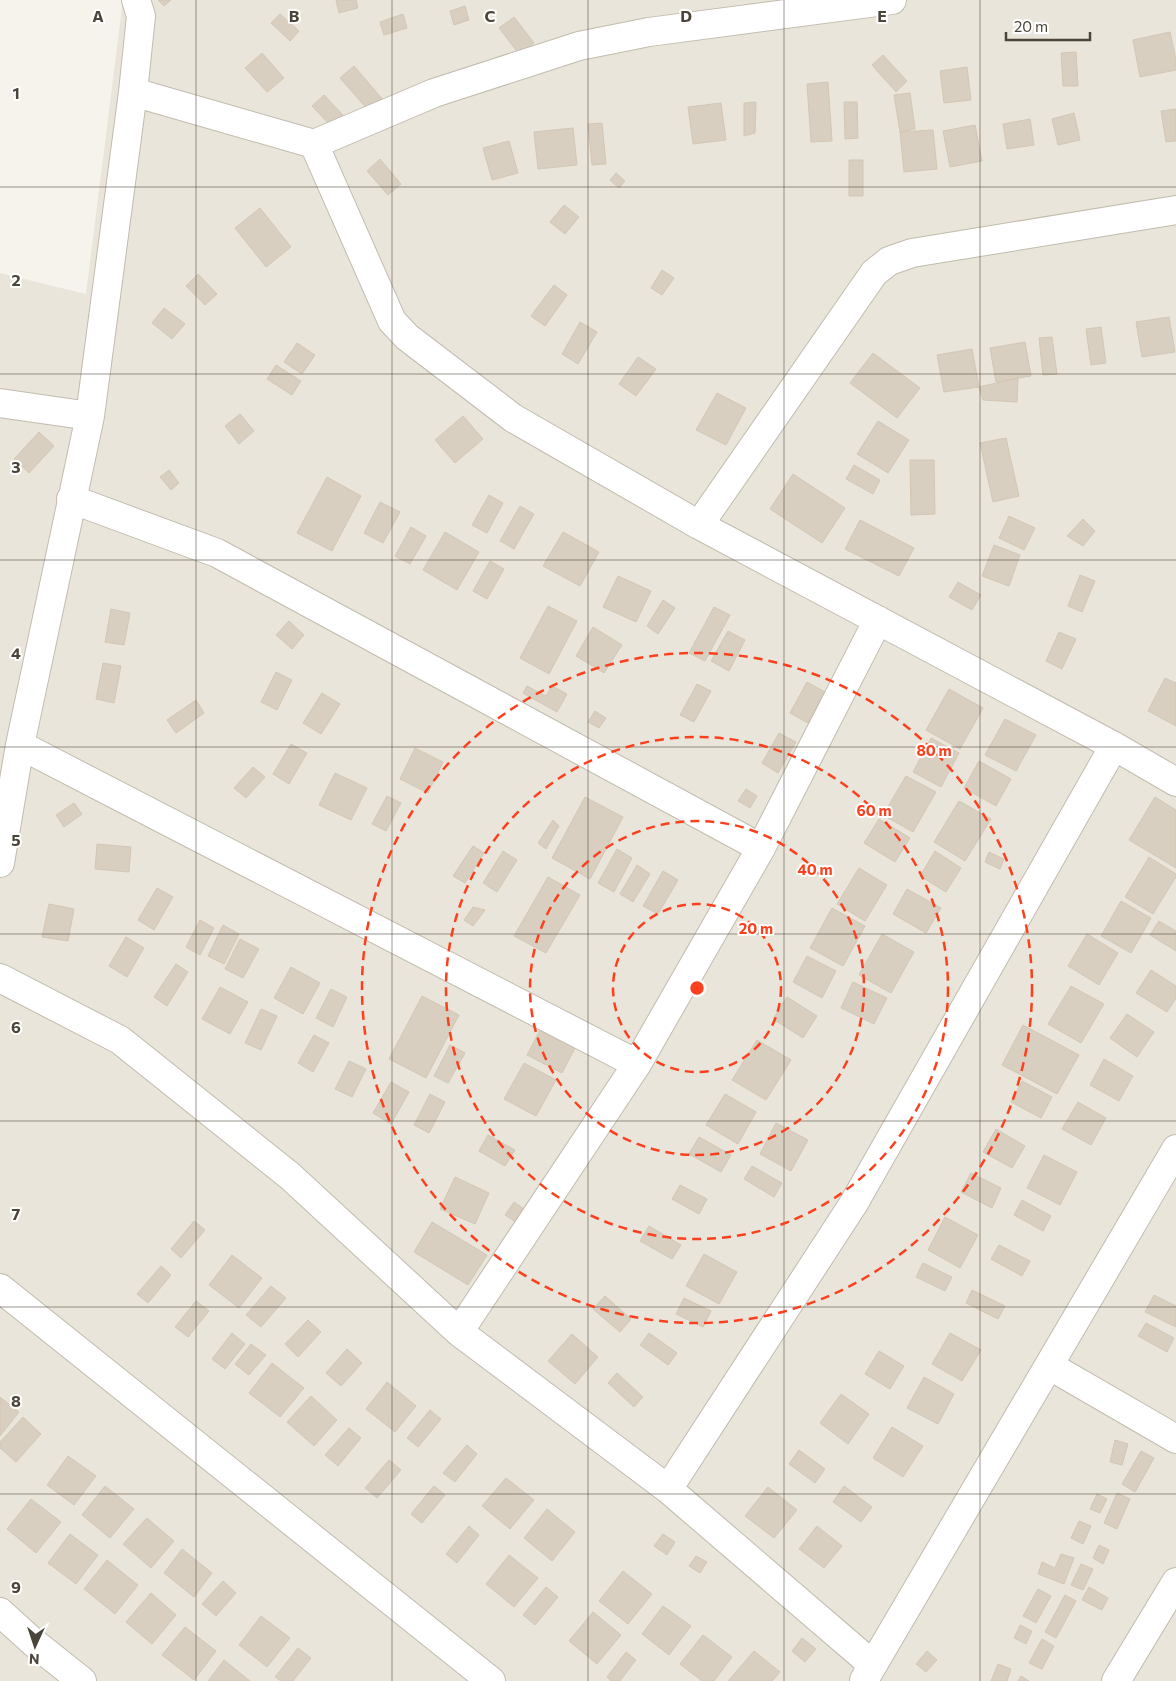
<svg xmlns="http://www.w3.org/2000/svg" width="1176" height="1681" font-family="Commissioner,sans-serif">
	<rect width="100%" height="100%" fill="#f6f3ec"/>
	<path fill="#eae5da" d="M123,0h1053v1681h-1176v-1408l86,21z"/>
	<path fill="#d8cfc1" stroke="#d3c7b4" d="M158,0h13l-7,6z
		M336,0h20l2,8 -19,5z
		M465,6l4,14 -15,5 -4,-14z
		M280,14l19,17 -9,10 -19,-18z
		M403,14l4,14 -23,7 -4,-13z
		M514,17l20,26 -15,11 -20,-26z
		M1170,32l6,28v10l-36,7 -7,-37z
		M1076,52l2,34h-15l-2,-33z
		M262,53l22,25 -17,14 -22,-24z
		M883,55l24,26 -11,11 -24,-27z
		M354,66l29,34 -14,11 -29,-33z
		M967,67l4,33 -27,3 -4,-32z
		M828,82l4,59 -21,1 -4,-58z
		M910,93l5,36 -15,3 -6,-37z
		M324,95l19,20 -12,11 -19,-20z
		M756,102l-1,31 -11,3v-33z
		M844,102h13l1,36 -13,1z
		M721,103l5,37 -33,4 -5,-37z
		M1176,109v32l-10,1 -5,-31z
		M1074,113l6,27 -22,5 -6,-26z
		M1030,119l4,26 -27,4 -4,-25z
		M602,123l4,41 -14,1 -4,-41z
		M975,125l7,36 -32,6 -7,-36z
		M573,128l4,37 -39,4 -4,-37z
		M933,130l4,39 -33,3 -4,-40z
		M509,141l9,32 -26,7 -9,-32z
		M380,159l21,25 -13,11 -21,-24z
		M849,160h14v36h-14z
		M616,173l9,8 -6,7 -9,-8z
		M564,205l15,12 -14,17 -15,-12z
		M260,208l31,39 -25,20 -31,-39z
		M662,270l12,8 -12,17 -11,-7z
		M198,274l19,20 -12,11 -19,-19z
		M554,285l13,10 -22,31 -14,-10z
		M164,308l21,16 -13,15 -20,-16z
		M1169,317l6,35 -33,5 -6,-35z
		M580,322l17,10 -19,32 -16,-10z
		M1101,327l5,36 -15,2 -5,-36z
		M1052,337l5,37 -14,1 -4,-37z
		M1025,342l6,34 -35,6 -6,-34z
		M297,343l18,12 -13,19 -18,-12z
		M972,349l7,38 -35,5 -7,-37z
		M873,353l47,35 -23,30 -47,-35z
		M638,357l18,12 -20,27 -17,-12z
		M276,365l25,16 -9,14 -25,-16z
		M1018,378l-1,24 -34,-2 -4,-13z
		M717,393l29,15 -20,37 -30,-15z
		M240,414l14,17 -15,13 -14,-18z
		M463,416l20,23 -28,24 -20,-23z
		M878,421l31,19 -21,33 -31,-19z
		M39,432l15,14 -25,27 -15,-14z
		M1006,438l13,58 -26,6 -13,-59z
		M910,460h24l1,54 -24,1z
		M854,465l26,15 -7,14 -27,-15z
		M169,470l10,13 -8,7 -11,-13z
		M793,474l52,34 -23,35 -52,-34z
		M327,477l34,19 -29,55 -35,-18z
		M489,495l14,8 -16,30 -15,-8z
		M380,502l20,10 -17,31 -19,-10z
		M520,506l14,8 -20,35 -14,-8z
		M1009,516l26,12 -11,22 -25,-12z
		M1083,519l12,12 -12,15 -16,-10z
		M860,520l54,28 -15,28 -54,-27z
		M411,527l15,9 -16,28 -15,-8z
		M445,532l34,20 -22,38 -34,-20z
		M563,532l36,20 -19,34 -37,-20z
		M994,545l26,10 -11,31 -27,-10z
		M490,561l14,8 -17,30 -14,-8z
		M1080,575l15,6 -13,31 -14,-6z
		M618,576l33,15 -15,31 -33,-15z
		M958,582l23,13 -9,15 -23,-13z
		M663,600l12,8 -17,26 -11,-8z
		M548,606l29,15 -28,53 -29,-16z
		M714,607l16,8 -25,46 -16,-8z
		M111,609l19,4 -6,32 -19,-3z
		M289,621l15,14 -12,14 -16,-14z
		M593,627l29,18 -18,28 -28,-17z
		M728,631l17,9 -16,31 -18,-10z
		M1059,632l17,7 -14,30 -16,-8z
		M103,663l18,3 -7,37 -18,-4z
		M276,672l16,8 -15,30 -16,-8z
		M1165,678l11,5v43l-28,-15z
		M807,682l18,10 -17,31 -18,-10z
		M697,684l14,7 -17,31 -14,-7z
		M527,686l19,10 6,-10 15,8 -10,18 -34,-19z
		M949,689l34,19 -23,41 -34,-19z
		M322,693l18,11 -19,30 -18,-11z
		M196,700l8,13 -28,20 -9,-13z
		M595,711l11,7 -7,10 -11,-6z
		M1005,719l31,16 -20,36 -31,-16z
		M779,733l17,9 -18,31 -16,-10z
		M931,738l28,15 -18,34 -28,-15z
		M291,744l16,9 -18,31 -16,-10z
		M415,748l28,14 -15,31 -28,-14z
		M979,761l32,18 -15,27 -32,-18z
		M253,767l12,10 -19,21 -12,-10z
		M335,773l32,15 -16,32 -32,-15z
		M906,776l30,16 -23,40 -30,-17z
		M746,789l11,7 -7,12 -12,-7z
		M387,796l14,7 -15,28 -14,-7z
		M585,797l38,20 -33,62 -38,-21z
		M1155,797l21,13v58l-47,-28z
		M959,801l32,18 -26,42 -31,-19z
		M74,803l8,11 -18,13 -8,-12z
		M879,819l31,19 -15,24 -31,-19z
		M553,820l6,6 -13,23 -8,-6z
		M97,844l34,3 -2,25 -34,-3z
		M473,846l11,7 -19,30 -12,-7z
		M617,849l15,9 -18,34 -16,-9z
		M503,851l14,9 -20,32 -14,-9z
		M935,851l26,17 -15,24 -26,-16z
		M989,852l15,7 -4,10 -15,-7z
		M1149,857l27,17v3l-23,37 -28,-17z
		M637,865l13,9 -17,28 -13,-8z
		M859,868l28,17 -22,36 -28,-17z
		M663,871l15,9 -20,34 -15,-8z
		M548,877l32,18 -34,58 -32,-17z
		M157,888l16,9 -19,33 -16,-10z
		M907,889l34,19 -15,25 -33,-19z
		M1121,901l30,17 -20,35 -30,-17z
		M49,904l25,5 -6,32 -26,-4z
		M473,907l12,3 -12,16 -9,-6z
		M832,908l33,18 -22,40 -33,-18z
		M200,920l14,8 -14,27 -14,-8z
		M1159,921l17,10v20l-26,-16z
		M223,925l16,9 -15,30 -16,-8z
		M882,934l32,18 -23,41 -32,-18z
		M1087,934l31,19 -19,32 -31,-19z
		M126,937l18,11 -17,29 -18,-11z
		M240,939l19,10 -16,29 -18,-9z
		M807,956l29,15 -14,27 -29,-16z
		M176,964l12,8 -21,34 -13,-9z
		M291,967l29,16 -17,31 -29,-16z
		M1151,970l25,16v12l-9,14 -31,-19z
		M853,982l34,16 -13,26 -33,-16z
		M1071,986l33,18 -23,39 -33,-19z
		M220,987l28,15 -18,32 -28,-15z
		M331,989l16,8 -14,30 -17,-9z
		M422,996l37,19 -33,63 -37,-19z
		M787,997l30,19 -14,22 -30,-19z
		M261,1009l16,7 -16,34 -16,-7z
		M1127,1014l27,18 -17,25 -27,-19z
		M1023,1025l56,30 -22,39 -55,-29z
		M540,1030l35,18 -13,25 -35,-18z
		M314,1035l15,8 -16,29 -15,-9z
		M757,1040l34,20 -25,40 -34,-20z
		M450,1045l15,8 -17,30 -14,-7z
		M1104,1059l29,17 -14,25 -29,-16z
		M349,1061l17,8 -14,28 -17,-8z
		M524,1063l32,17 -20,36 -32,-17z
		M1022,1081l30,16 -11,21 -30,-16z
		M391,1082l18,10 -18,32 -18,-11z
		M430,1094l15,8 -16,31 -15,-8z
		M725,1094l31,18 -18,32 -32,-19z
		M1078,1102l28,16 -15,27 -29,-16z
		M776,1123l32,17 -17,31 -31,-17z
		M996,1129l29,17 -13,22 -29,-16z
		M488,1135l27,15 -10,16 -26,-15z
		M699,1137l32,18 -10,17 -32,-18z
		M1044,1155l33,17 -17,33 -33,-17z
		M752,1166l30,17 -8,14 -30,-18z
		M971,1173l30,15 -9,20 -31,-16z
		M455,1177l34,16 -14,31 -35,-15z
		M680,1185l27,14 -8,15 -27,-15z
		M1022,1200l29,16 -8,15 -29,-16z
		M514,1202l13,9 -10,12 -12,-8z
		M945,1217l33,18 -18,33 -32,-18z
		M194,1221l11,9 -24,28 -10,-9z
		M432,1222l55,33 -19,30 -54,-33z
		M649,1226l32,19 -9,14 -32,-18z
		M999,1245l31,16 -8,15 -31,-17z
		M704,1254l33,18 -18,32 -33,-18z
		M232,1255l30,23 -23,30 -30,-23z
		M923,1263l29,14 -7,14 -29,-14z
		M161,1266l10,9 -23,28 -11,-9z
		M271,1286l15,12 -25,29 -15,-12z
		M972,1290l33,16 -7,13 -32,-16z
		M1154,1295l22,11v21l-31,-15z
		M605,1296l26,23 -11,13 -27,-23z
		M684,1298l27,13 -8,16 -27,-13z
		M196,1301l13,10 -21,26 -13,-10z
		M308,1320l13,12 -23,25 -13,-13z
		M1146,1323l28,15 -7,14 -29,-16z
		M232,1333l13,11 -20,25 -13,-10z
		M649,1333l28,20 -9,12 -28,-20z
		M950,1333l31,17 -19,31 -30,-17z
		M572,1334l26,23 -23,27 -27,-23z
		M251,1344l15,11 -17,20 -14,-11z
		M347,1349l15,14 -21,23 -15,-13z
		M879,1351l25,15 -14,23 -25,-15z
		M272,1363l32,25 -24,29 -31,-24z
		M617,1373l26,24 -9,10 -26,-24z
		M924,1377l30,17 -16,30 -31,-16z
		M387,1382l29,24 -21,26 -29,-23z
		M841,1394l28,20 -21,30 -28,-21z
		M311,1396l26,24 -23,26 -27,-24z
		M0,1397l19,15 -19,24z
		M430,1410l11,9 -23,28 -11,-9z
		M23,1417l18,17 -25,28 -16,-14v-6z
		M892,1427l31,19 -20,31 -30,-19z
		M349,1428l12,10 -23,28 -13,-11z
		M1115,1440l13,4 -6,21 -12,-3z
		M467,1445l10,9 -22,28 -12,-9z
		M799,1450l26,19 -10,14 -26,-19z
		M1141,1451l13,7 -19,34 -13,-8z
		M68,1456l28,20 -22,29 -27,-20z
		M389,1460l12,10 -24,28 -12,-10z
		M506,1478l28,22 -24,29 -28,-23z
		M105,1486l29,23 -24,29 -28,-23z
		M434,1486l11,9 -23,28 -11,-9z
		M844,1486l28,21 -11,15 -28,-20z
		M768,1487l29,23 -23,28 -29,-22z
		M1117,1493l13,6 -13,30 -13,-6z
		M1097,1494l10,5 -7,14 -10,-4z
		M31,1499l30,23 -25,31 -29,-24z
		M547,1509l28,23 -23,29 -28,-23z
		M147,1518l27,23 -23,27 -28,-24z
		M1079,1521l12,5 -8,18 -12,-6z
		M469,1526l10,9 -22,28 -11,-9z
		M817,1526l25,20 -18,22 -25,-19z
		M70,1534l28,21 -22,29 -28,-21z
		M663,1534l12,8 -8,13 -13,-9z
		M1099,1545l10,5 -6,14 -10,-6z
		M182,1549l30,24 -18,24 -30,-24z
		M1061,1554l13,4 -10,26 -26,-10 4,-12 13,6z
		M509,1555l29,23 -24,29 -28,-23z
		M696,1556l11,6 -7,11 -11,-7z
		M107,1560l31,25 -23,29 -31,-25z
		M1081,1564l12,5 -10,21 -12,-5z
		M623,1571l29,23 -24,30 -29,-23z
		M223,1581l13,12 -20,23 -14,-12z
		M546,1587l12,10 -23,28 -12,-10z
		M1089,1587l19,11 -6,12 -20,-10z
		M1038,1589l13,7 -15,27 -13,-7z
		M151,1593l25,22 -24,29 -26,-22z
		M1065,1595l11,6 -20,37 -11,-6z
		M663,1606l28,20 -22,29 -27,-21z
		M593,1612l28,23 -24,29 -28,-23z
		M261,1616l29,22 -23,29 -28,-22z
		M1020,1625l12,6 -6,13 -12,-6z
		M185,1627l31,24 -22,29 -32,-25z
		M703,1635l29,22 -18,24h-12l-22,-17z
		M802,1638l14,11 -11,13 -13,-11z
		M1042,1639l12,7 -12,23 -13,-6z
		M298,1648l13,10 -18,23h-12l-6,-4z
		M754,1651l26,21 -8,9h-44z
		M927,1651l10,9 -11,12 -10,-8z
		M626,1652l10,8 -16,21h-9l-4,-4z
		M224,1660l26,21h-42z
		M998,1664l13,5 -4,12h-16z
		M1021,1676l8,5h-11z"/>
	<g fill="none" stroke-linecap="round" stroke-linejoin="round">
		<defs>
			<path id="minor" d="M136,0l5,16 -8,76 181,52 78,177 15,16 106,81 186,107 415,221 62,36
				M314,144l120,-51 145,-47 70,-14 243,-32
				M0,403l90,13
				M71,499l146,54 544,295
				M699,525l175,-252 15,-12 23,-8 264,-43
				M20,745l617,319
				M0,863l20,-118 70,-329 43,-324
				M0,978l120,62 170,136 169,156 209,157 205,176
				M0,1288l491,393
				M459,1332l178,-268 124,-216 117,-228
				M1050,1366l126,73
				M668,1489l186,-286 260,-457
				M0,1612l33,30 49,39
				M864,1680l312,-531
				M1116,1681l60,-99"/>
		</defs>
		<use href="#minor" stroke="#c2bbae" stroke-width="30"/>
		<use href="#minor" stroke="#fff" stroke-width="28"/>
	</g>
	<path fill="none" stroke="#4b4439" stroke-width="1" stroke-opacity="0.55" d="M196,0v1681M392,0v1681M588,0v1681M784,0v1681M980,0v1681M0,187h1176M0,374h1176M0,560h1176M0,747h1176M0,934h1176M0,1121h1176M0,1307h1176M0,1494h1176"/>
	<g fill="none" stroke="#fc3f1d" stroke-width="2.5" stroke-dasharray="9 6">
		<circle cx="697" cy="988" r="84"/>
		<circle cx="697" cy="988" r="167"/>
		<circle cx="697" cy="988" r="251"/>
		<circle cx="697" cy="988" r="335"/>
	</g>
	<g font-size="16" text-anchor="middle" font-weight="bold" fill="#4b4439" stroke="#fff" stroke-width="4" stroke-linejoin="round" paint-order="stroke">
		<text x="98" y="22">A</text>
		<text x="294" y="22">B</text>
		<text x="490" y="22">C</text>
		<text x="686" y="22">D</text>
		<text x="882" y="22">E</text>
		<text x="16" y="99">1</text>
		<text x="16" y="286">2</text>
		<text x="16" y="473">3</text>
		<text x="16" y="659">4</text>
		<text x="16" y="846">5</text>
		<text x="16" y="1033">6</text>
		<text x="16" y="1220">7</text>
		<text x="16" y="1407">8</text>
		<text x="16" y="1593">9</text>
	</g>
	<circle cx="697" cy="988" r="8" fill="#fc3f1d" stroke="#fff" stroke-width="2.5"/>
	<g font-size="15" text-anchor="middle" font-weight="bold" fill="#fc3f1d" stroke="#fff" stroke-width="4" stroke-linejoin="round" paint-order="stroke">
		<text x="934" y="756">80 m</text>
		<text x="874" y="816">60 m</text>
		<text x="815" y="875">40 m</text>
		<text x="756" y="934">20 m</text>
	</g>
	<g transform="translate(35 1646) rotate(183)" stroke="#ffffff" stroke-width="4" paint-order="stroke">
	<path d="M0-4L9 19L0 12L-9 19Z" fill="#4b4439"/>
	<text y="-8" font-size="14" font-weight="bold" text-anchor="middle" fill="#4b4439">N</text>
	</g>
	<path d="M1006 32v8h84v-8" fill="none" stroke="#4b4439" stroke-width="2.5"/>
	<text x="1014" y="32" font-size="15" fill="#4b4439" stroke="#ffffff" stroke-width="4" paint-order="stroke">20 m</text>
</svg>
